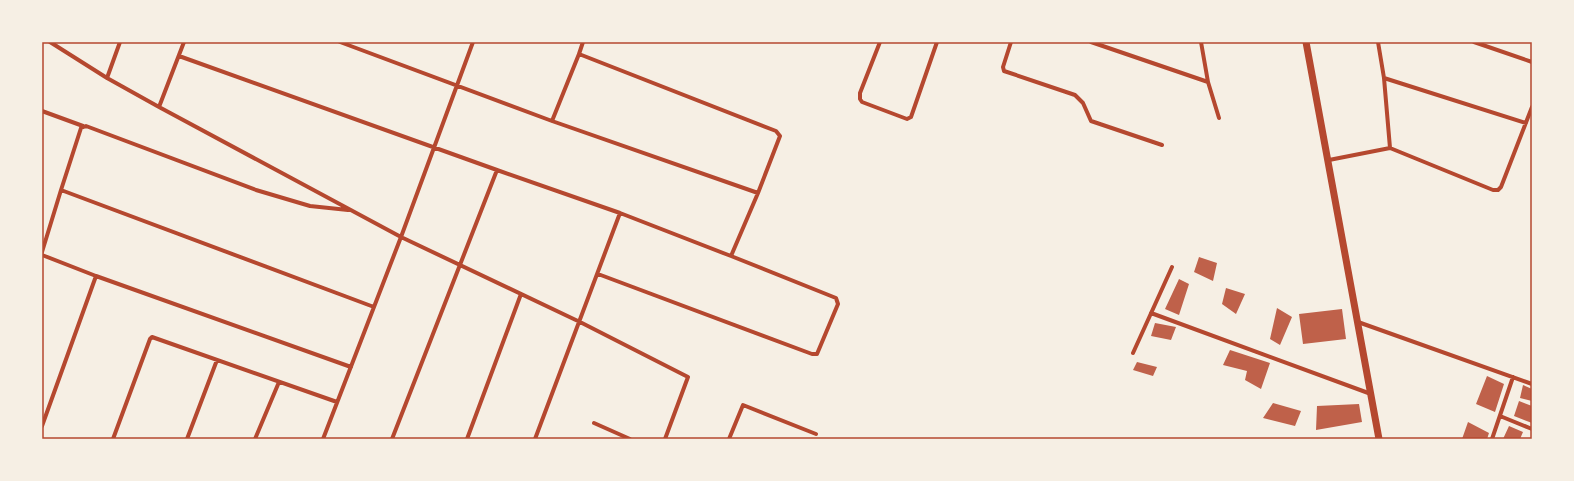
<svg xmlns="http://www.w3.org/2000/svg" width="1574" height="481" font-family="'Alegreya Sans',sans-serif">
	<rect width="100%" height="100%" fill="#f6efe4"/>
	<path fill="#bf614a" d="M1199,257l18,6 -4,18 -19,-9z
		M1179,279l10,5 -10,31 -14,-6z
		M1226,288l19,6 -9,20 -14,-10z
		M1277,308l15,9 -12,28 -10,-6z
		M1342,309l4,30 -43,5 -4,-30z
		M1155,323l21,4 -5,13 -20,-4z
		M1230,350l40,13 -9,26 -16,-9 2,-9 -24,-6z
		M1137,362l20,5 -4,9 -20,-6z
		M1487,376l17,8 -9,28 -19,-8z
		M1523,385l9,4v12l-12,-3z
		M1519,401l13,5v17l-18,-7z
		M1273,403l28,8 -6,15 -32,-8z
		M1359,404l3,18 -46,8 1,-24z
		M1468,422l21,11 -2,6h-25z
		M1509,426l14,6 -3,7h-17z"/>
	<g fill="none" stroke-linecap="round" stroke-linejoin="round">
		<path stroke="#b5482f" stroke-width="4" d="M50,42l57,36 52,29
			M184,42l-25,65 242,130 179,85 108,55 -23,62
			M340,42l212,79 206,72 22,-57 -4,-5 -197,-77 -27,67
			M880,42l-20,51v6l2,3 45,17 4,-2 26,-75
			M1011,42l-8,25 1,4 71,24 8,8 8,18 71,24
			M1091,42l117,40
			M1201,42l7,40 11,36
			M1378,42l6,36 6,70
			M1474,42l58,20
			M579,54l4,-12
			M179,56l318,114
			M107,78l13,-36
			M1384,78l142,45
			M42,111l41,15
			M1329,160l61,-12 103,42h5l3,-3 31,-80
			M61,190l20,-62 5,-2 170,64 54,16 38,4
			M42,252l19,-62 313,117
			M42,255l54,21 -54,150
			M598,274l214,80h5l21,-50 -2,-6 -105,-42
			M96,276l255,91
			M1151,313l220,81
			M1358,322l174,62
			M1133,353l39,-86
			M1500,416l32,13
			M594,423l36,16
			M113,439l37,-100 2,-2 185,65
			M187,439l30,-79
			M255,439l24,-57
			M323,439l78,-202 72,-195
			M392,439l105,-269 123,43 111,43 27,-63
			M467,439l54,-145
			M535,439l85,-226
			M729,439l14,-34 73,29
			M1492,439l21,-62"/>
		<path stroke="#b5482f" stroke-width="7" d="M1306,42l73,397"/>
	</g>
	<rect width="1574" height="481" fill="none" stroke="#f6efe4" stroke-width="86"/>
	<rect x="43" y="43" width="1488" height="395" fill="none" stroke="#b5482f" stroke-width="1.5"/>
</svg>
